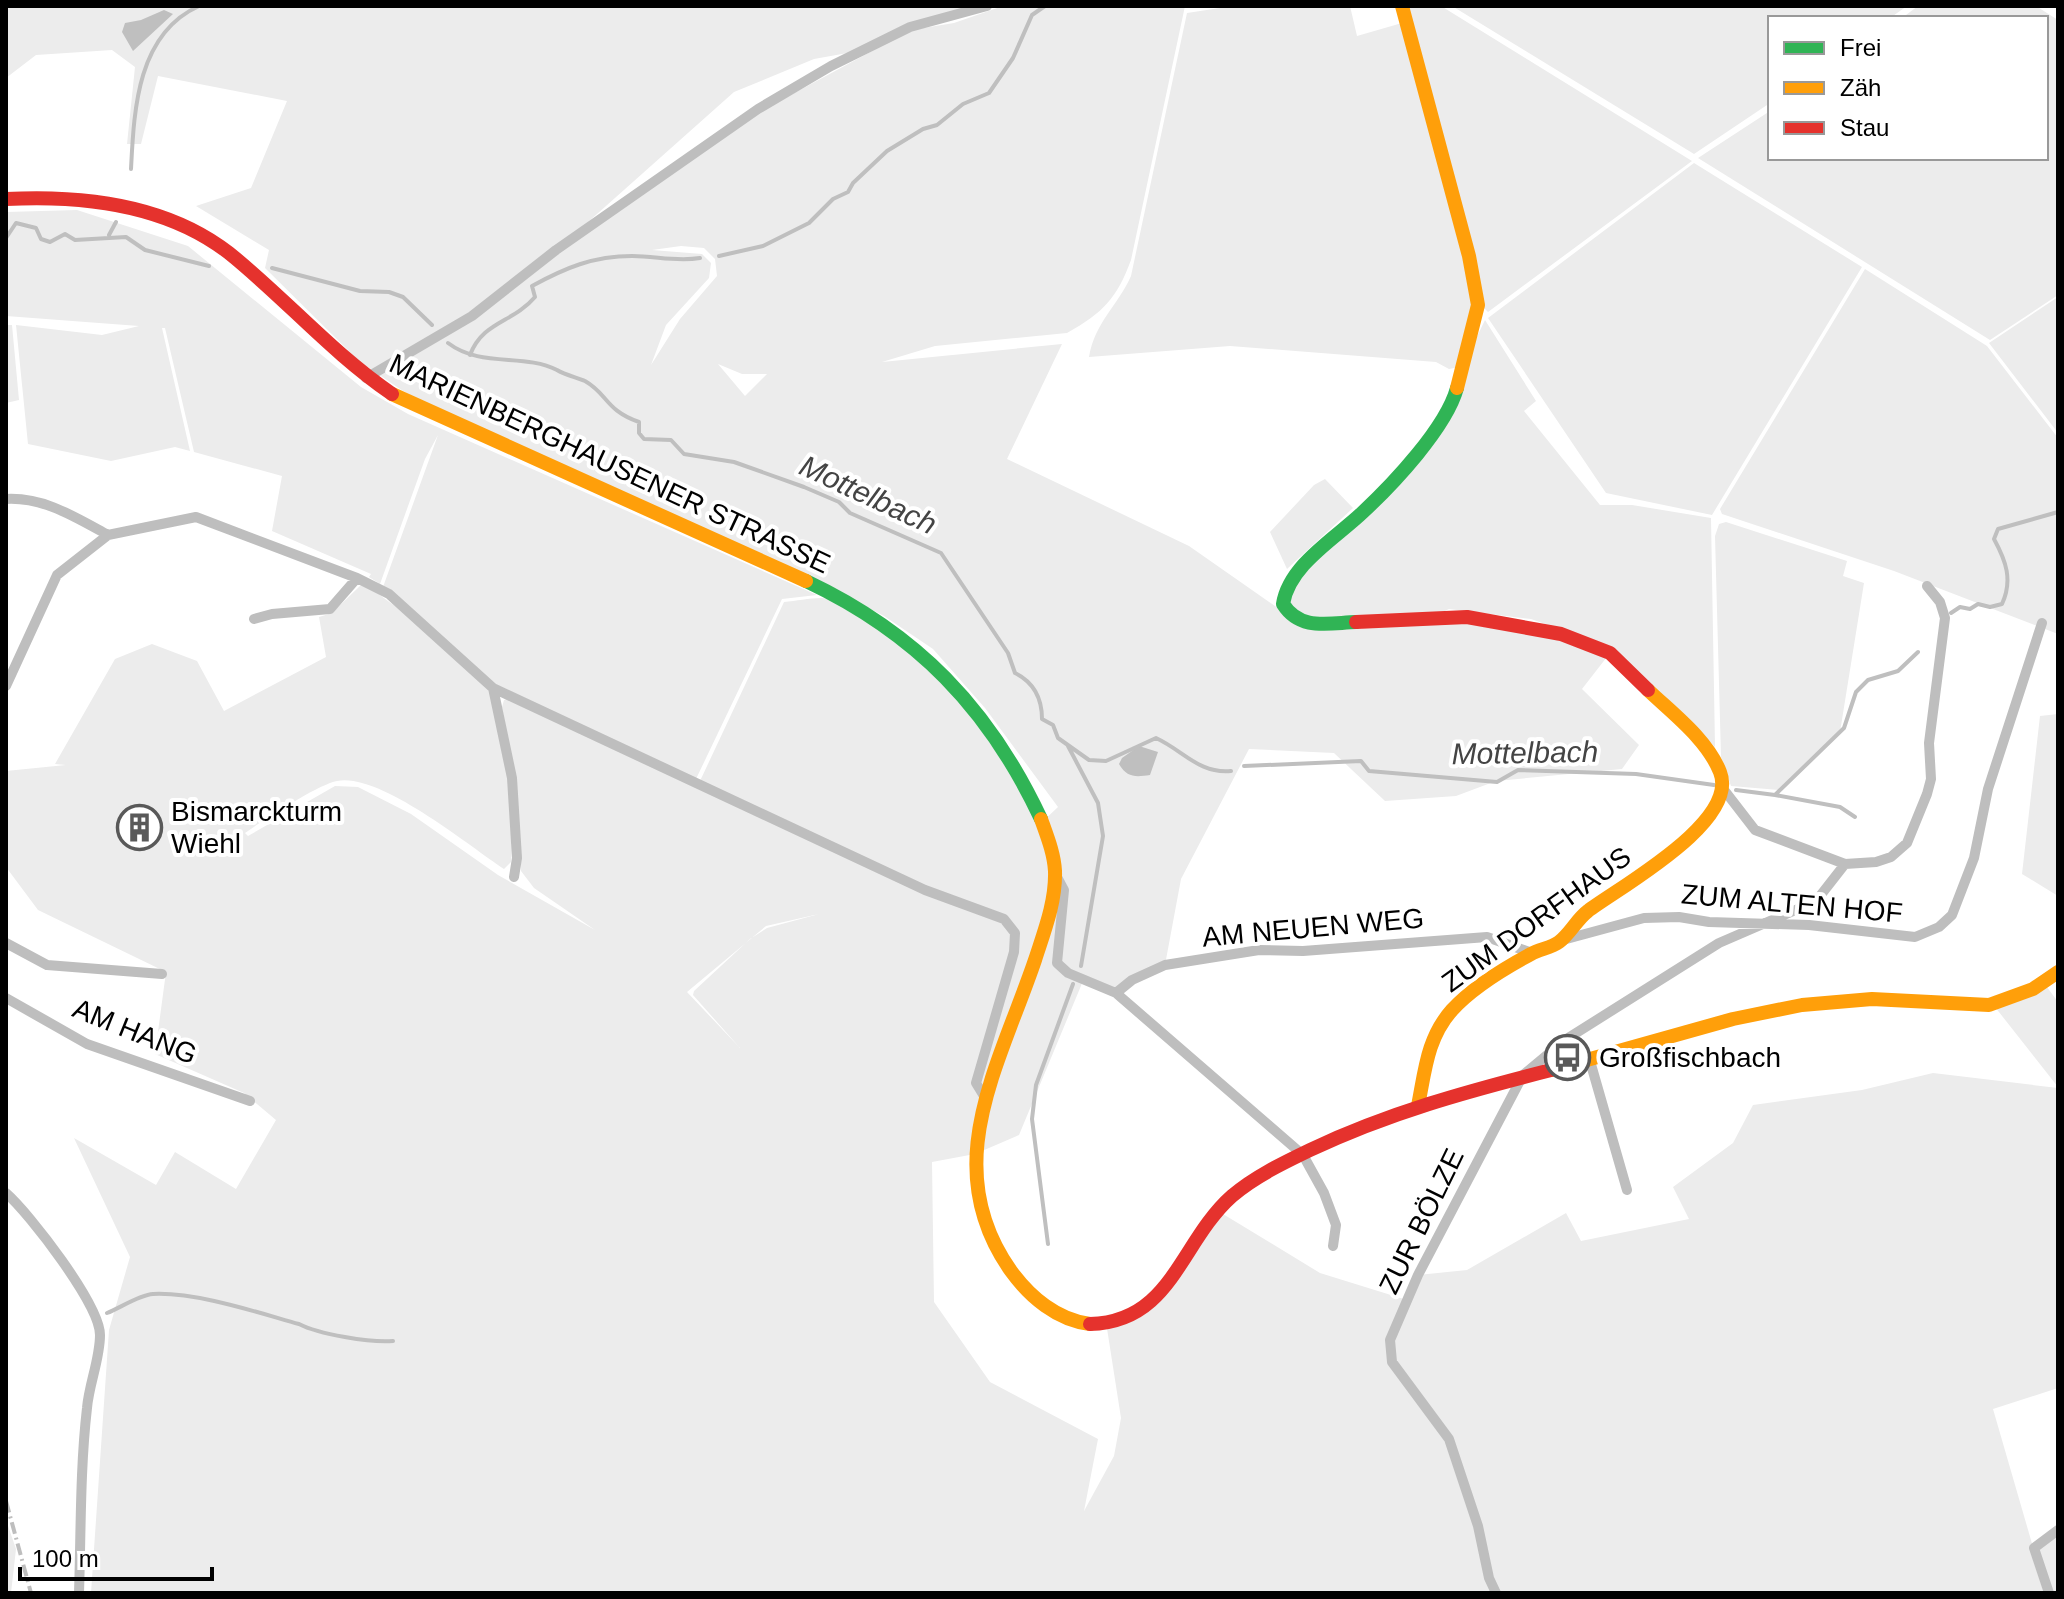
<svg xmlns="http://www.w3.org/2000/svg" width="2064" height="1599" font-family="Helvetica,sans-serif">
	<rect width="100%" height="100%" fill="#fff"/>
	<path fill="#ececec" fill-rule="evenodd" d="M6,6h972l-76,20 -49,26 -39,7 -80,33 -146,130 6,4 167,-115 150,-81 43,-7 49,-17h182l-54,254c-14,38 -28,53 -64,73l-132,13 -53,16 180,-18 -55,115 182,87 103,72 15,6 160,-7 94,17 49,19 -28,36 57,56 -17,24 -126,12 -40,15 -71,5 -51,-48 -85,-4 -68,130 -16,86 -33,15 -16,13 -33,-12 -64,154 -44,19 -43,8 2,140 56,80 108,57 -14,72 30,-55 7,-38 -15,-96c66,-13 69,-68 112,-111l102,62 87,27 11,-25 49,-5 99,-57 15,28 108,-22 -16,-32 60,-44 20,-38 109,-15 71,-17 125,15v300l-65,21 40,138 25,-17v63h-1967l18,-263 21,-73 -56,-119 82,47 19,-33 61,37 40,-69 -32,-27 -89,-39 11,-82 -128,-62 -32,-43v-96l60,-6 -11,-1 60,-105 37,-15 45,17 27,50 102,-54 -7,-40 13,-4 30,-29c22,10 117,87 128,107 18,32 24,134 21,171l-7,7c-36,-24 -125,-97 -167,-88 -18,3 -75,40 -92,52l3,3 87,-50 23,1 53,27 87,61 97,55 -61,-42 -13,-17 -5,-83 -14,-81 2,-7 6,-2 380,180 10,-3 -200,-94 84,-179c12,-1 25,-4 37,-4 9,-1 23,11 32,16 87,47 141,125 185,212l20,-19 -73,-99 -52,-59 -49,-33 -56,-29 -396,-180 -32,-18 -41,-28 -94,-93 4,-18 -73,-44 55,-18 36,-87 -129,-25 -17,68h-14l8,-77 -23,-17 -76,5 -30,23zM681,246l23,2 11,11 2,17 -37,43 -29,46 15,-40 43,-47 2,-15 -9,-9 -50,-4zM718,364l24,10h25l-22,22zM819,914l-52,14 -17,11 -56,52 -1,4 47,53 -53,-56 79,-66z
		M1233,6h117l7,30 45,-13 61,227 10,59 -14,58 -10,2 -13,-7 -206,-16 -141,11c6,-35 28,-50 42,-81l56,-263z
		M1405,6h36l251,155 -204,151 -5,-5z
		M1452,6h455l-17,12h-120v85l-76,51z
		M1918,6h118l22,14v275l-68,45 -292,-182 72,-47v47h276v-140h-144z
		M1694,163l168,104 -150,248 -106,-22 -118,-175z
		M77,210l111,36 173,141 47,27 409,181 -35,4 -86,180 -205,-97 -108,-95 55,-152 -13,24 -45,125 -11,-7 2,-3 -99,-43 10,-55 -88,-24 -29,-124h-3l28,123 -15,-4 -64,14 -83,-17 -12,-119 86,10 37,-9 -133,-10v-104z
		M1865,269l122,77 71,92v196l-164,-63 -172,-57 -2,-5z
		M2058,297v136l-69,-90z
		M1485,320l51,81 -12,10 76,94h32l79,13 4,229 -107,-101 -77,-27 -82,-10 -13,6 -130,2 -16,-11 2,-20 127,-130z
		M6,325h6l7,75 -13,3z
		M1325,479l28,29 -66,61 -17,-37 44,-47z
		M1726,522l121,39 -4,15 21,7 -24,149 -61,58 -48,-4 -10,-29 -6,-221 4,-12z
		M2058,714v182l-36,-22 18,-158z
		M2044,983l14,19v85l-63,-80z
		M6,1520l10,29 -5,44h-5z"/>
	<path fill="#bfbfbf" d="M164,10l9,4 -40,37 -11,-19 3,-9 16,-3z
		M1139,746l19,6 -8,23c-14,2 -23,3 -31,-11l3,-6z"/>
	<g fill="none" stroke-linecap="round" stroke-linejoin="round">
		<path stroke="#bfbfbf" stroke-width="4" d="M131,169c3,-59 6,-135 68,-163
			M109,235l7,-13
			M6,238l10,-15 20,5 5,11 9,3 15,-8 10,6 51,-3 19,13 64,16
			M719,256l44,-10 46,-23 24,-24 15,-7 5,-9 34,-32 36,-22 14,-4 26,-21 26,-11 24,-35 19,-43 13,-9
			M272,268l88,23 29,1 14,5 29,28
			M448,343c33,25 76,10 109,27 8,5 22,8 28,11 23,13 20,29 54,41v11l5,6 27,1 13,14 50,8 70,25 35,15 11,11 91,40 67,100 7,20c18,9 27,25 27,46l11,6 5,13 31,22 17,1 50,-23c28,13 43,36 75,33
			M470,355c13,-34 43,-32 65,-58l-3,-11c33,-18 61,-30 100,-30 24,0 44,6 68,2
			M1951,613l9,-6 10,2 8,-5 12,3 12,-3c11,-24 4,-43 -8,-65l4,-10 60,-17
			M1068,746l30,57 5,33 -22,130
			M1244,766l117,-5 8,10 128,11 21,-12 118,4 78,11
			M1736,790l39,5 69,-67 12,-36 12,-12 30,-9 20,-19
			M1775,795l65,12 15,10
			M1048,1244l-16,-125 4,-34 37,-101
			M107,1313c13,-5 32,-18 46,-19 43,-2 103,18 146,30 19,10 72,19 94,17"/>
		<path stroke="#bebebe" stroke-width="10" d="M366,378l106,-62 84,-66 202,-141 73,-43 79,-39 77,-21
			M6,499c38,-2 69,18 102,36l88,-18 161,61 32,16 104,94 19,90 5,80 -3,19
			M254,619l18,-5 58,-5 27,-31
			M6,686l51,-111 51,-40
			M493,688l432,202 79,29 11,14 -1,19 -38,131 11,18
			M1845,864l31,-2 15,-5 16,-14 20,-49 4,-15 -2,-36 16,-125 -5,-16 -13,-16
			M1056,875l8,15 -7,73 11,10 48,20 16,-13 33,-15 94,-15 44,1 184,-14 45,16
			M1559,941l85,-23 35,-1 30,5 100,3 106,12 24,-10 13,-12 22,-57 14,-69 54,-166
			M6,943l41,22 115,9
			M1116,993l187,162 21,38 12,32 -3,21
			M6,998l81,46 163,57
			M1590,1061l37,129
			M6,1193c24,21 94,112 94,142 0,24 -11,49 -13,73 -7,61 -6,124 -8,185
			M1496,1593l-7,-15 -11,-52 -29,-87 -57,-77 -2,-22 28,-65 105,-200 42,-35 154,-97 88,-38 13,-9 25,-32 -90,-34 -34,-44
			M2049,1593l-15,-45 24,-18"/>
		<path stroke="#30b455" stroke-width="14" d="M806,581c110,52 183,127 235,238
			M1356,622c-28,1 -56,9 -73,-18 6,-39 53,-66 80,-92 30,-28 83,-84 94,-124"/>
		<path stroke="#ff9f0a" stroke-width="14" d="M1402,6l67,250 9,49 -21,83
			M392,394l414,187
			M1041,819c6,17 13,34 14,52 1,31 -11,61 -20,89 -36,106 -98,207 -24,311 19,26 46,49 79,53
			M1551,1070l182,-51 69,-14 70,-6 117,6 44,-16 25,-17
			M1418,1106c7,-35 9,-68 34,-96 21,-23 51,-41 79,-56 8,-5 20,-6 28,-12 11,-8 18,-23 29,-31 30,-23 152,-89 132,-139 -13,-33 -48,-59 -72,-82"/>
		<path stroke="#e5322d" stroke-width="14" d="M6,199c76,-4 160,5 223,54 56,45 103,100 163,141
			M1356,622l111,-5 94,17 49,19 38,37
			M1090,1324c82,-2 90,-82 142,-128 22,-19 51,-33 78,-46 78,-37 158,-59 241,-80"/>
		<path stroke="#bebebe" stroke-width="4" stroke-dasharray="12 4 2 4" stroke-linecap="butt" d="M6,1501l25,92"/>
	</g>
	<defs>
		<symbol id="building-ring" viewBox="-11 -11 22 22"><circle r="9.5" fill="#fff" stroke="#595959" stroke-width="1.5"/><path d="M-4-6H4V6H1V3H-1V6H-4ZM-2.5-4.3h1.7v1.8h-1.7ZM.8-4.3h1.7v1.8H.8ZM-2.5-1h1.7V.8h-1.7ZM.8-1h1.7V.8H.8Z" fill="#595959"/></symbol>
		<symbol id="bus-ring" viewBox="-11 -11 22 22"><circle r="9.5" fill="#fff" stroke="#595959" stroke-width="1.5"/><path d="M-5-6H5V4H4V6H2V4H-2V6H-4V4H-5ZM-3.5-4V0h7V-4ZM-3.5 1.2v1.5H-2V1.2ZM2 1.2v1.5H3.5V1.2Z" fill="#595959"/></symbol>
	</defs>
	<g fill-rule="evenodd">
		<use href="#building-ring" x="114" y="802" width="51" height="51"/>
		<use href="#bus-ring" x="1542" y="1032" width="51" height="51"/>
	</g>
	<g text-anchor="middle" stroke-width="8" stroke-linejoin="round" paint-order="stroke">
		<g font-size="28" fill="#000" stroke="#fff">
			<text transform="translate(610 463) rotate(25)" y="10">MARIENBERGHAUSENER STRASSE</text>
			<text transform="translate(1792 903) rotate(5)" y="10">ZUM ALTEN HOF</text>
			<text transform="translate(1536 919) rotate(-36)" y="10">ZUM DORFHAUS</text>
			<text transform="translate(1313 927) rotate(-5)" y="10">AM NEUEN WEG</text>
			<text transform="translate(135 1031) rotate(22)" y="10">AM HANG</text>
			<text transform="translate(1421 1221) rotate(-64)" y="10">ZUR BÖLZE</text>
		</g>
		<g font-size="28" fill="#000" stroke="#fff" text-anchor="start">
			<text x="171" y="821">Bismarckturm<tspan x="171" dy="32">Wiehl</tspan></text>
			<text x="1599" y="1067">Großfischbach</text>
		</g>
		<g font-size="30" font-style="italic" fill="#444" stroke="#fff">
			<text transform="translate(868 495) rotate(25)" y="10">Mottelbach</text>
			<text transform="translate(1525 753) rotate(-1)" y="10">Mottelbach</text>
		</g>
	</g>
	<rect width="2064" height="1599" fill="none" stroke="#000000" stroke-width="16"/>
	<rect x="1768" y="16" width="280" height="144" fill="#ffffff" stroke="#999999" stroke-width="2"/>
	<rect x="1784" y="42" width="40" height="12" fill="#30b455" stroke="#999999" stroke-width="2"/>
	<text x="1840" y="56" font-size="24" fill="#000000">Frei</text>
	<rect x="1784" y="82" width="40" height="12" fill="#ff9f0a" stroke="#999999" stroke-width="2"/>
	<text x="1840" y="96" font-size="24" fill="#000000">Zäh</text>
	<rect x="1784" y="122" width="40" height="12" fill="#e5322d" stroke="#999999" stroke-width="2"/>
	<text x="1840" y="136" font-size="24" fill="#000000">Stau</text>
	<path d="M20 1567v12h192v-12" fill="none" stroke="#000000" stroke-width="4"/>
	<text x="32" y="1567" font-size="24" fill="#000000" stroke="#ffffff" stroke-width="6" paint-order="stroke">100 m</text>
</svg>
